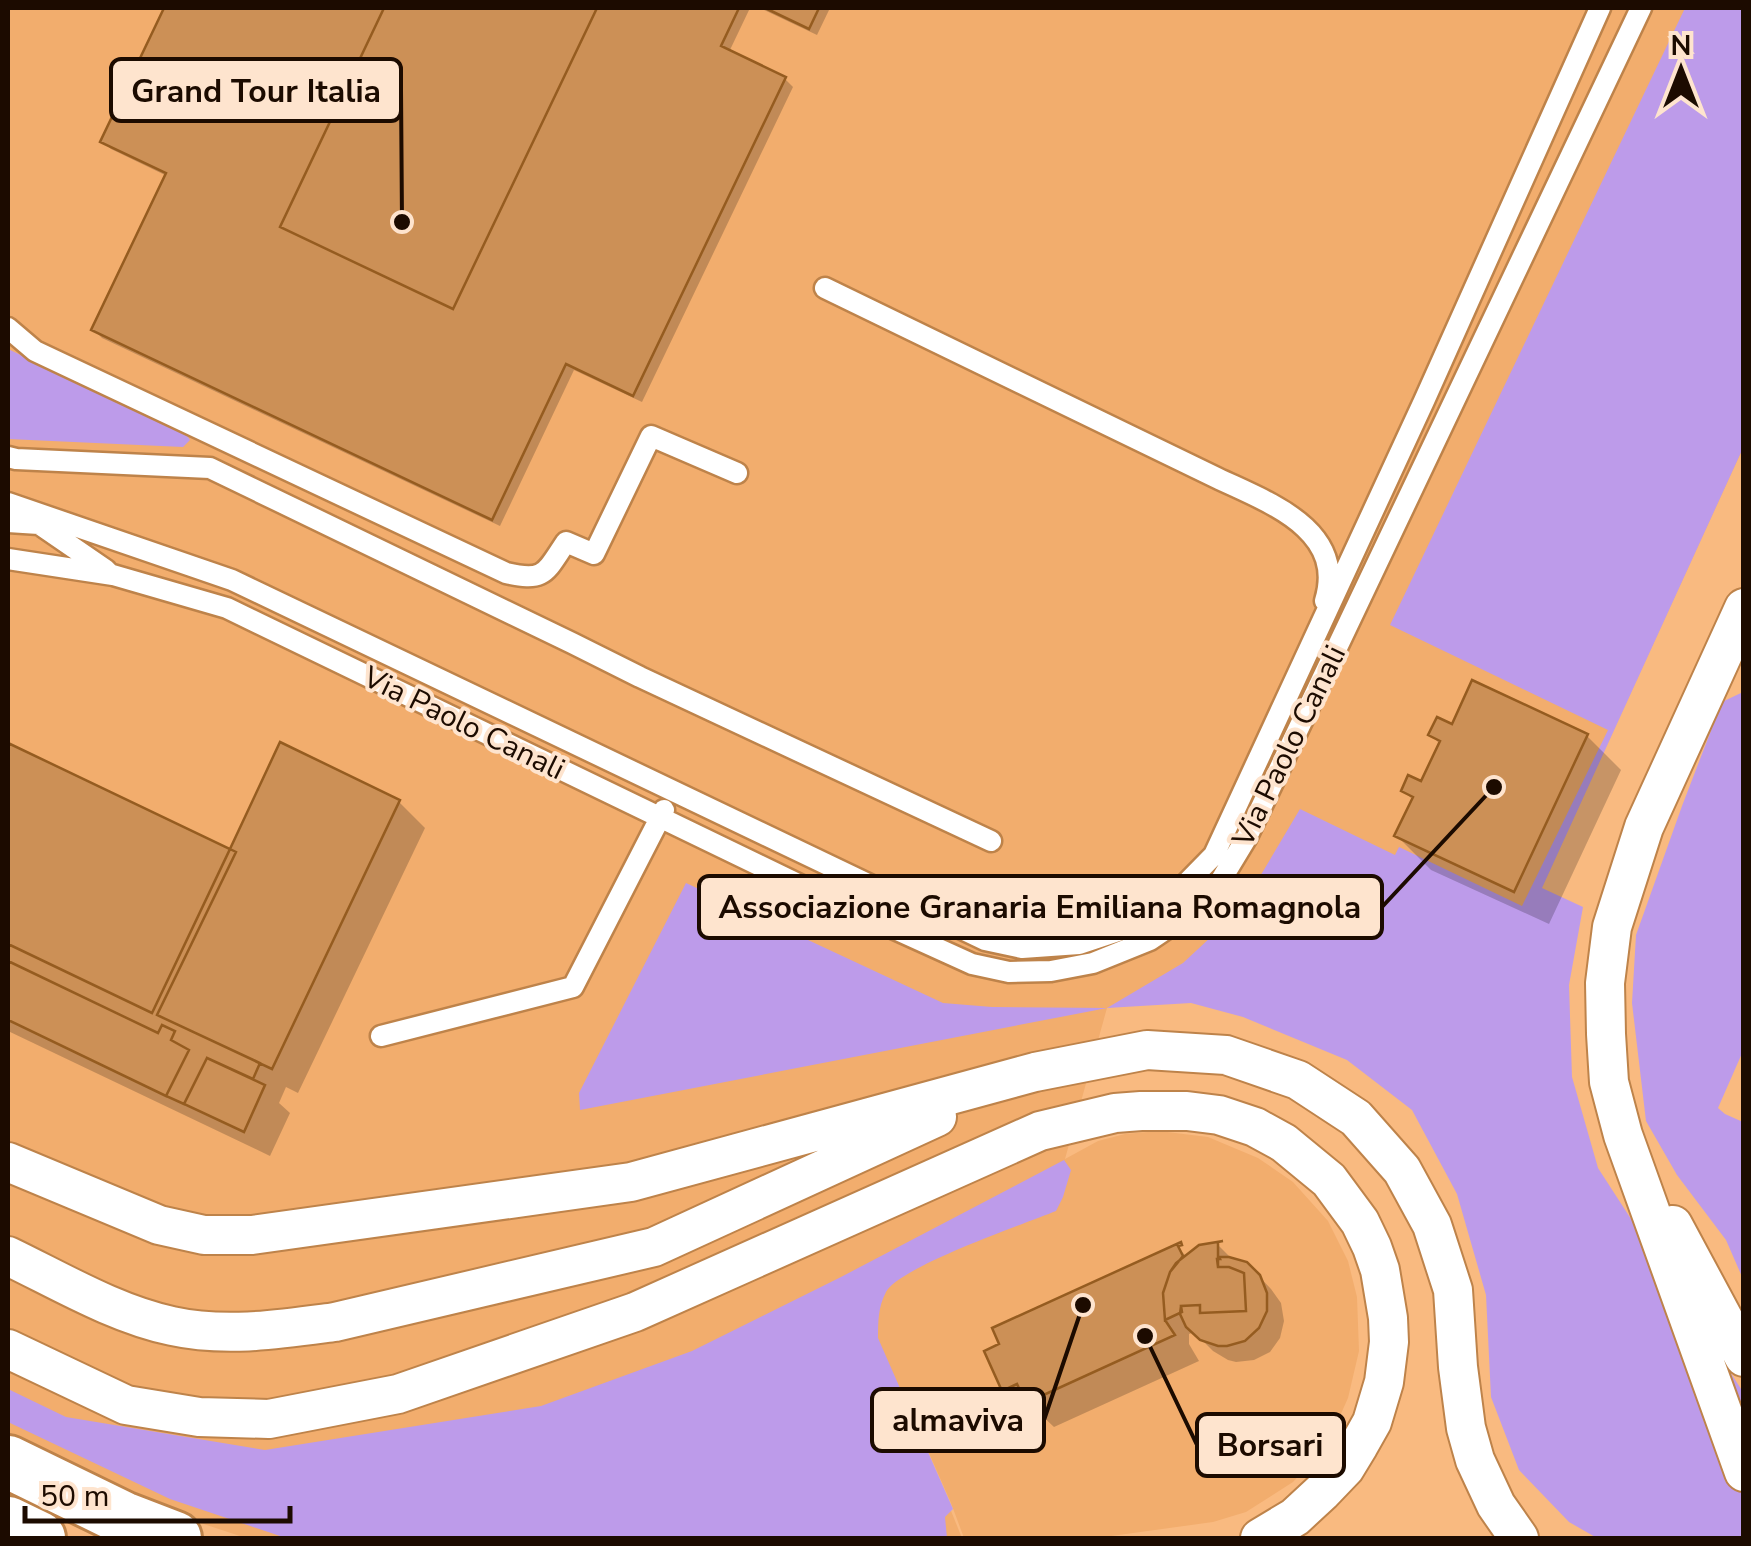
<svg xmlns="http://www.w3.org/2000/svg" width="1751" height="1546" font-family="'Nunito Sans',sans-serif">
	<rect width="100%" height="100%" fill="#f9ba80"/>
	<path fill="#f2ad6d" d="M8,8h1735v440l-230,502 -406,58 -42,151 33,-18 27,-7 34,-3 49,6 50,21 35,24 35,39 20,40 9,36 2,54 -11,47 -21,47 -34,37 -47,30 -33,10 -116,16h-133l-13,-35 -41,-93 52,128h-716l-97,-32 -141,-69z"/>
	<path fill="#bd9bea" d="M1685,8h58v440l-201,440 41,19 -14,78 3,92 26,91 145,224v146h-146l-28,-16 -50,-52 -28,-73 -5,-102 -29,-101 -45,-84 -65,-50 -104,-43 -52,-14 -84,5 -527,102 -1,-17 107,-210 257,120 49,4 115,1 76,-45 57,-53 60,-101 95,46 4,-8 123,59 86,-176 -218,-105z
		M8,349l178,85 4,6 -7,7 -175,-8z
		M1743,692v359l-25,57 7,6 18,8v157l-17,-39 -49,-65 -31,-54 -14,-118 4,-68 46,-129 40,-104z
		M1064,1160l7,10 -8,27 -7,14c-32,13 -157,56 -170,81 -8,15 -8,30 -8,46l75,171 -8,8 2,21h-661l-116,-39 -162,-77v-33l58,28 199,33 276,-44 151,-55 149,-74z"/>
	<path fill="#0003" d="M167,8h583l-21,44 56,27 8,8 -151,315 -68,-32 -74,156 -398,-188 -8,-8 73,-154 -56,-27 -8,-7z
		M760,8h70l-13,27z
		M1473,684l114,52 34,34 -72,154 -118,-54 -34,-34 17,-35 -10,-10 19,-6 18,-40 -10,-10 22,-8z
		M8,746l224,106 167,-50 26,26 -127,265 -12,-6 -7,16 11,10 -20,43 -262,-125z
		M1217,1244l17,17 19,9 18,19 10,14 3,18 -4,17 -10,14 -16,8 -18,2 -8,-2 -15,-9 -19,-19 -5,2v10l10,17 -145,66 -16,-15 -8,3 -26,-26 173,-142 10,10z"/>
	<path fill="#cc9056" stroke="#955c20" stroke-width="2.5" d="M164,8h220l-104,219 173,82 144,-301h142l-18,38 65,31 -153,319 -67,-32 -74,156 -401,-190 75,-157 -66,-31z
		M384,8h213l-144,301 -173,-82z
		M765,8h54l-10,21z
		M1472,680l116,54 -74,158 -120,-56 19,-39 -12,-6 7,-16 13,6 19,-40 -12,-6 9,-18 15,7z
		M280,742l120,58 -128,269 -115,-54 79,-163 -6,-3z
		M8,743l222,106 -78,164 -144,-69z
		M230,849l6,3 -79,163 103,48 -7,16 -46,-21 -23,46 -18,-8 23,-46 -18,-10 4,-9 -13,-6 -4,8 -150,-72v-17l144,69z
		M8,961l150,72 4,-8 13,6 -4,9 18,10 -23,46 -158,-76z
		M207,1058l58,27 -21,47 -60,-28z
		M1223,1241l-5,1v25h11l15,6 2,38 -46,2v-8l-19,1 1,6 -17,8 -2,-27 7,-21 6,-9 23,-18z
		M1181,1242l1,3 -4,1 5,10 -13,16 -7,21 2,27 10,15 -149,68 -9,-19 -15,7 -18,-40 15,-7 -7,-16z
		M1219,1257h10l18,5 13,13 7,18v18l-8,17 -14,13 -18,5h-9l-18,-6 -14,-13 -6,-13 1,-8 19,-1v8l46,-2 -2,-38 -15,-6h-11l-1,-8h3z"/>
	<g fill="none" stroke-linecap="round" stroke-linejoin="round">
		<defs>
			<path id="lane" d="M825,288l392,190c50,24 130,51 108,123
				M8,328l27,23 471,222c39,9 39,0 60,-31l28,12 57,-118 86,37
				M8,457l8,2 194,9 362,175 68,34 351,164
				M8,503l224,77 753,360 37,8 57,-4 42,-14 44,-25 49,-50 210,-454 176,-393
				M8,522l31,2 67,46
				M8,559l105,16 114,33 606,293 139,63 37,8 42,-1 42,-8 57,-23 34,-23 37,-37 26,-43 394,-829
				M381,1036l192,-49 91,-177"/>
			<path id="street" d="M1744,608l-100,219 -32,100 -7,56 1,51 3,48 14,53 121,337
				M8,1162l151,63 45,10h48l379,-53 404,-110 112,-22 79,5 72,25 58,38 46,52 30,55 21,65 5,77 8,61 9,32 21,45 23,33
				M1673,1225l71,132
				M8,1256c52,25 107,58 164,70 54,12 110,3 163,-4l319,-75 283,-130
				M8,1349l118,56 73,12 70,2 129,-25 237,-82 405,-181 75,-18 26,-2h46l32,4 36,12 29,16 45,37 31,42 12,25 8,23 8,48 1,24 -5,40 -12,40 -13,23 -14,23 -23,24 -27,25 -35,21"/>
			<path id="secondary" d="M8,1462l115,56 52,20
				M8,1523l31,15"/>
		</defs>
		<use href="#lane" stroke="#be834a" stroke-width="25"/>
		<use href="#street" stroke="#be834a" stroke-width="42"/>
		<use href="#secondary" stroke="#be834a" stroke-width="58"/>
		<use href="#lane" stroke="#fff" stroke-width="20"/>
		<use href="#street" stroke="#fff" stroke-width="38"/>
		<use href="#secondary" stroke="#fff" stroke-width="52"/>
	</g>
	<g text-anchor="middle" stroke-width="8" stroke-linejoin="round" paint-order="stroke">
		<g font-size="30" fill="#1c0b00" stroke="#fee4ce">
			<text transform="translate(464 723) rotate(26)" y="10">Via Paolo Canali</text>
			<text transform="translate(1289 746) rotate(-64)" y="10">Via Paolo Canali</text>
		</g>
	</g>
	<path fill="none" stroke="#1c0b00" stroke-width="4" d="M402 222L401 90M1494 787L1382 907M1083 1305L1044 1420M1145 1336L1197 1445"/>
	<g fill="#1c0b00" stroke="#fee4ce" stroke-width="4">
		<circle cx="402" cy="222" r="10"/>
		<circle cx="1494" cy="787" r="10"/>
		<circle cx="1083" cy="1305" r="10"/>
		<circle cx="1145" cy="1336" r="10"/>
	</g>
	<g fill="#fee4ce" stroke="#1c0b00" stroke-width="4">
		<rect x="111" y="59" width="290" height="62" rx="10"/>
		<rect x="699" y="876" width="683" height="62" rx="10"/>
		<rect x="872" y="1389" width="172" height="62" rx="10"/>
		<rect x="1197" y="1414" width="147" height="62" rx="10"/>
	</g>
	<g font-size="32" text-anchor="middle" font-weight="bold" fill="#1c0b00">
		<text x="256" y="102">Grand Tour Italia</text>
		<text x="1040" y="918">Associazione Granaria Emiliana Romagnola</text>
		<text x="958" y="1431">almaviva</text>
		<text x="1270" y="1456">Borsari</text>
	</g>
	<rect width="1751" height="1546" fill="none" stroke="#1c0b00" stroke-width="20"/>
	<g transform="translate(1681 70)" stroke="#fee4ce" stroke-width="8" paint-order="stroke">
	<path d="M0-8L18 38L0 25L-18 38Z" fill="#1c0b00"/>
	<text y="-15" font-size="28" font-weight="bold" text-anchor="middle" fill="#1c0b00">N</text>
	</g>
	<path d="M25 1506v15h265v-15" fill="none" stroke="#1c0b00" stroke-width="5"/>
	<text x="40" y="1506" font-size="30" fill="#1c0b00" stroke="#fee4ce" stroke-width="8" paint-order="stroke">50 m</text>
</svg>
